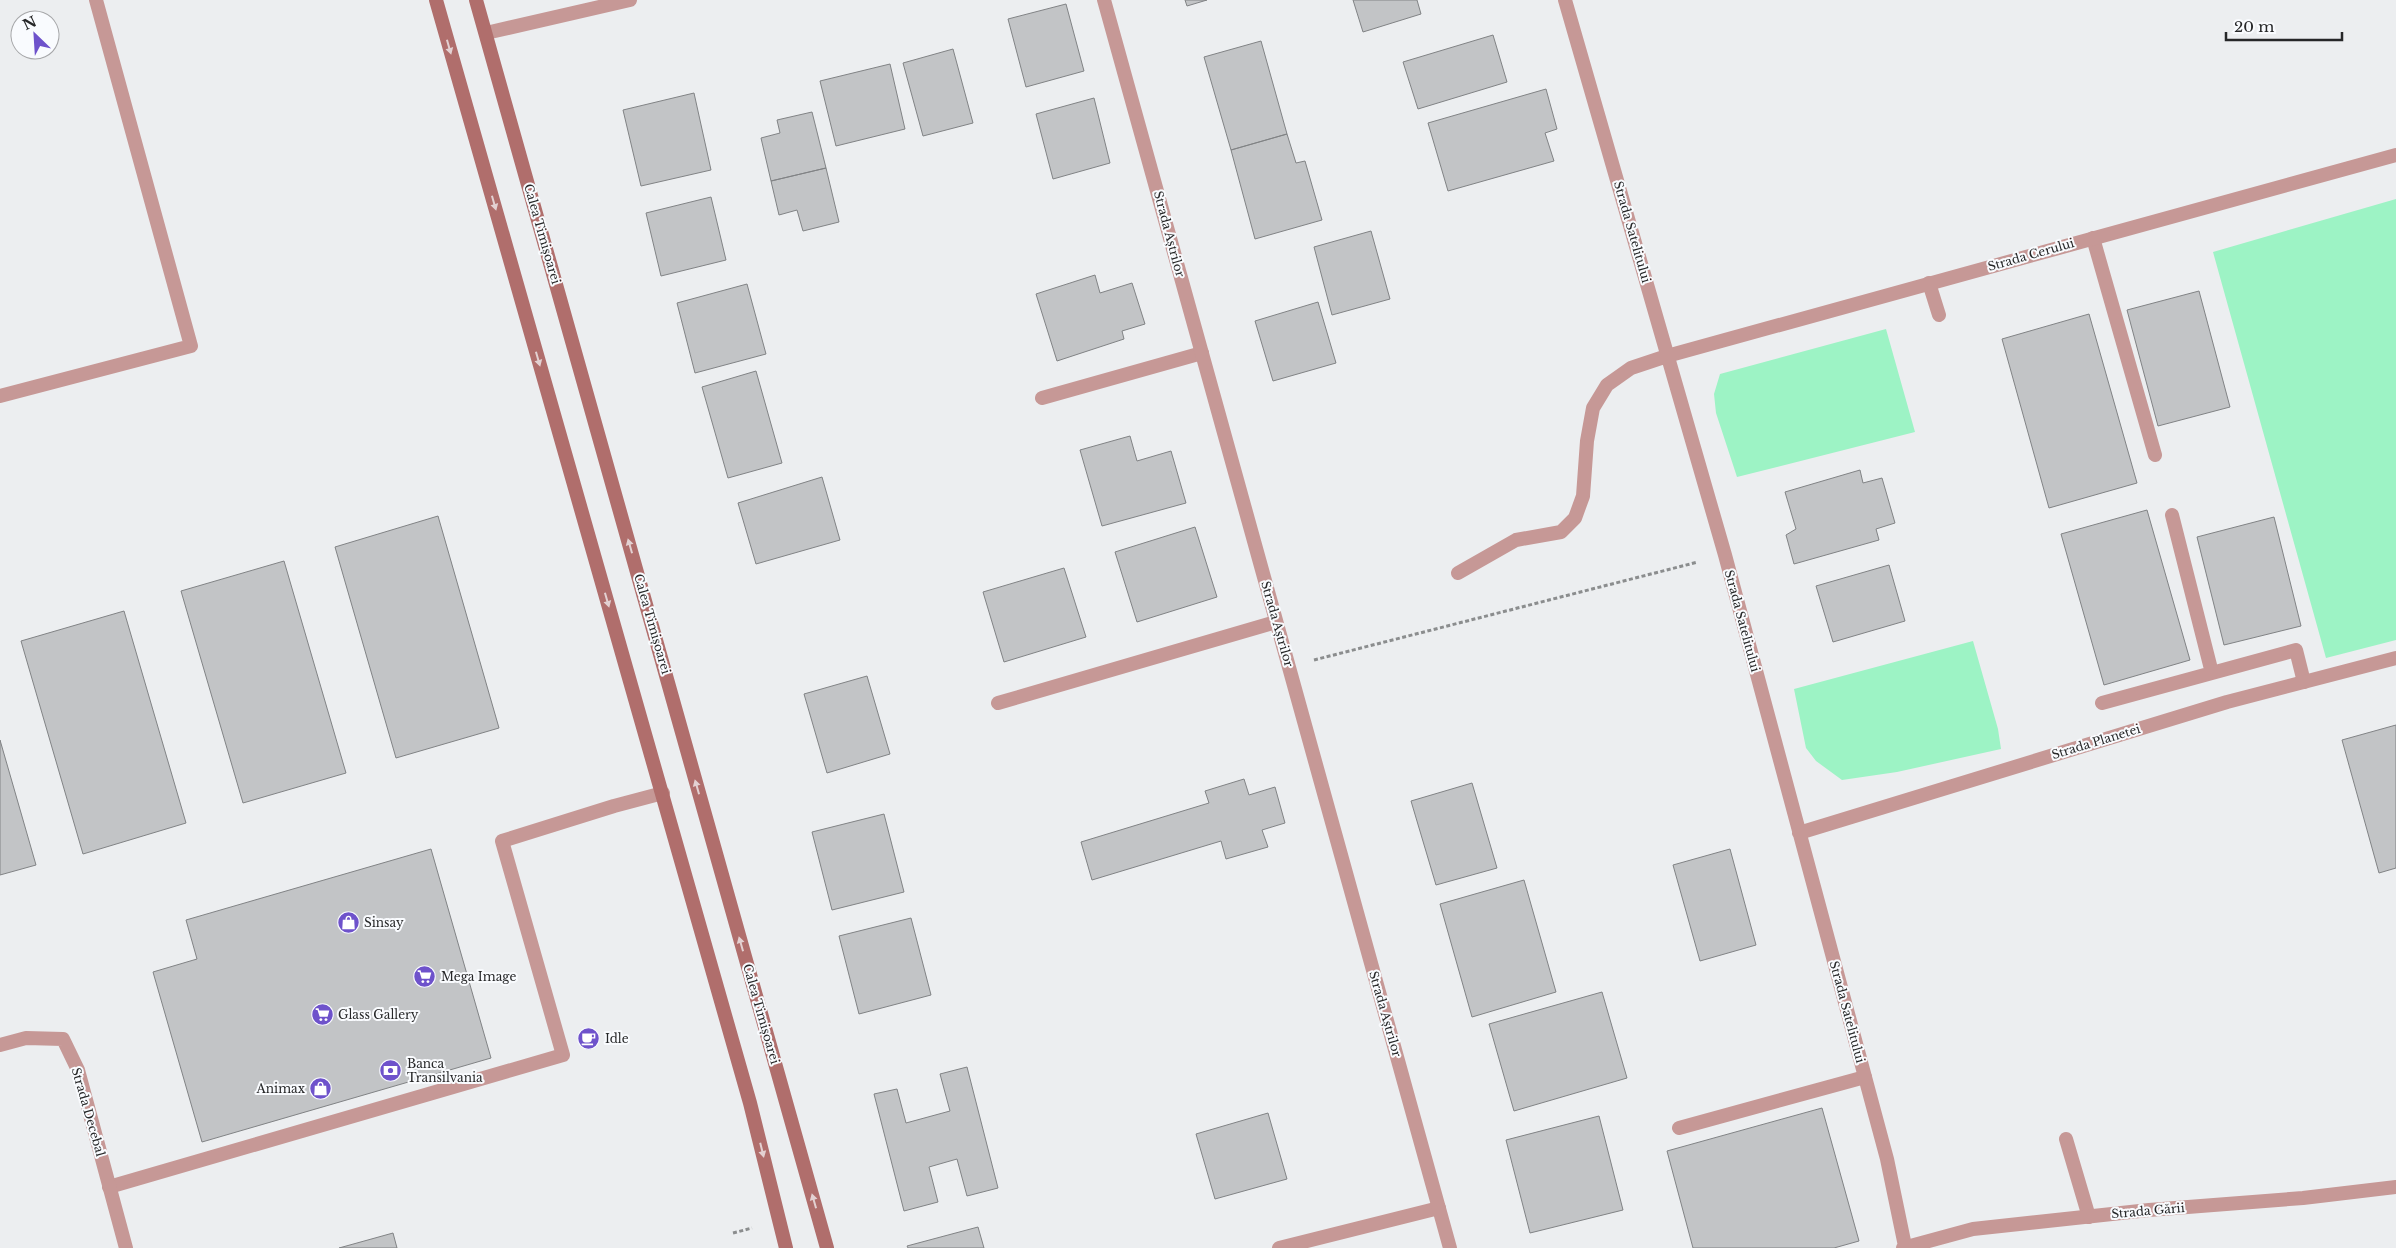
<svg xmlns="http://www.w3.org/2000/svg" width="2396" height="1248" font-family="'Libre Baskerville',serif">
	<rect width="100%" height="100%" fill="#eceef0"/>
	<path fill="#9df3c5" d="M2396,199v441l-70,18 -113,-406z
		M1886,329l29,103 -178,45 -21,-64 -2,-19 6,-20z
		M1973,641l25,88 3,20 -104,23 -55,8 -26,-19 -10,-13 -12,-59z"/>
	<path fill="#c2c4c6" stroke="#818385" d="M1185,0h22l-20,6z
		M1353,0h64l4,14 -58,18z
		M1066,4l18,67 -58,16 -18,-68z
		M1493,35l14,47 -89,27 -15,-47z
		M1261,41l26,93 -56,16 -27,-93z
		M953,49l20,74 -50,13 -20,-73z
		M890,64l15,65 -69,17 -16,-65z
		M1546,89l11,40 -12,4 9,28 -106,30 -20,-68z
		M694,93l17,77 -70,16 -18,-76z
		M1094,98l16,65 -57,16 -17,-65z
		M812,112l14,56 -55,13 -10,-43 19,-5 -3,-13z
		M1287,134l9,29 9,-2 17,59 -67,19 -24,-89z
		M826,168l13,54 -36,9 -6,-21 -18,5 -8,-34z
		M711,197l15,63 -65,16 -15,-63z
		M1371,231l19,68 -58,16 -18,-68z
		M1095,275l5,18 32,-10 13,41 -23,7 2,8 -67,22 -21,-67z
		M747,284l19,70 -71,19 -18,-70z
		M2199,291l31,116 -72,19 -31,-116z
		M1318,302l18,61 -63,18 -18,-60z
		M2089,314l48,169 -88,25 -47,-169z
		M756,371l26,92 -54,15 -26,-91z
		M1130,436l7,25 34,-10 15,52 -84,23 -22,-76z
		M1860,470l3,13 19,-5 13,45 -19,6 3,11 -85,24 -8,-29 10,-6 -11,-37z
		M822,477l18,63 -84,24 -18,-61z
		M2147,510l43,150 -86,25 -43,-151z
		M438,516l61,212 -103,30 -61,-211z
		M2274,517l27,109 -77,19 -27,-108z
		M1195,527l22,70 -80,25 -22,-70z
		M284,561l62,212 -103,30 -62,-212z
		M1889,565l16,56 -72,21 -17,-56z
		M1064,568l22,69 -82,25 -21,-70z
		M124,611l62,212 -103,31 -62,-213z
		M867,676l23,78 -63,19 -23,-79z
		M2396,725v143l-17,5 -37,-133z
		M0,740l36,125 -36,10z
		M1244,779l5,16 26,-8 10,36 -23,7 6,17 -42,12 -5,-18 -129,39 -11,-38 128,-39 -4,-12z
		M1472,783l25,85 -61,17 -25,-84z
		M884,814l20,78 -72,18 -20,-78z
		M431,849l60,209 -289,84 -49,-170 44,-13 -11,-39z
		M1730,849l26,96 -56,16 -27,-96z
		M1524,880l32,112 -84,25 -32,-113z
		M911,918l20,77 -72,19 -20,-78z
		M1602,992l25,86 -113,33 -25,-87z
		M967,1067l31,121 -31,8 -10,-37 -28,8 9,35 -34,9 -30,-117 23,-5 9,34 44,-12 -10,-37z
		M1822,1108l37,133 -25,7h-141l-26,-97z
		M1268,1113l19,66 -72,20 -19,-65z
		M1599,1116l24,94 -93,23 -24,-93z
		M978,1227l6,21h-76l-1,-2z
		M393,1233l4,15h-58z"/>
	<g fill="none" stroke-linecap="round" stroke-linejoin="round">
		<path stroke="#8b8d8e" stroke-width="3" stroke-dasharray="4 2.5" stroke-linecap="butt" d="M1314,660l384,-98
			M733,1233l19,-5"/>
		<path stroke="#c69896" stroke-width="14" d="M2093,238l62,217
			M1929,283l10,32
			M0,396l191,-50 -95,-346
			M1042,398l160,-45
			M2172,515l40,158
			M998,703l278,-81
			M2102,703l194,-53 8,32
			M1679,1128l186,-51
			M2066,1139l23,78
			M109,1187l454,-132 -61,-214 112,-35 49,-13
			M1279,1248l160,-40"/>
		<path stroke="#c69896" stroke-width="14" d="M1104,0l346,1248
			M1565,0l160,555 162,604 18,87
			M486,33l144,-33
			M1458,573l58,-33 45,-8 14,-14 8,-22 4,-55 6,-33 14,-23 24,-17 36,-12 729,-201
			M1799,833l428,-131 169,-44
			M0,1045l26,-7 37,1 15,31 48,178
			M1903,1248l70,-19 176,-19 154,-12 93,-11"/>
		<path stroke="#b06e6c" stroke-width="14" d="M436,0l314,1103 36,145
			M476,0l351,1248"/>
	</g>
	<defs><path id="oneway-solid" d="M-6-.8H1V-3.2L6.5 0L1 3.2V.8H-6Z" transform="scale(1.25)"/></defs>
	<g fill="#e3d1d2">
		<use href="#oneway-solid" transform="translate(449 47) rotate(74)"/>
		<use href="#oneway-solid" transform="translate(494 203) rotate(74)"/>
		<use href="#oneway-solid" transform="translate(538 359) rotate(74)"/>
		<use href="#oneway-solid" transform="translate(630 546) rotate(-106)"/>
		<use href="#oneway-solid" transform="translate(607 600) rotate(74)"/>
		<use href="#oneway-solid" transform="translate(697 787) rotate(-106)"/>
		<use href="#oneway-solid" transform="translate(741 944) rotate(-106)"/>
		<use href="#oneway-solid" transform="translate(762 1150) rotate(76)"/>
		<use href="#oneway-solid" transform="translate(814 1201) rotate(-106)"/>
	</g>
	<defs>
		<symbol id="shop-disc" viewBox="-11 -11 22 22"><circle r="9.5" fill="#6e52cb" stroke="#f9fbfe"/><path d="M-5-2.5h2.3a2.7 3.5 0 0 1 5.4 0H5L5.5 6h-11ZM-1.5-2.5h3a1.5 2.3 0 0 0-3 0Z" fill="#fff"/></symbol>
		<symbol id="supermarket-disc" viewBox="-11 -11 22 22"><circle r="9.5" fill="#6e52cb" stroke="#f9fbfe"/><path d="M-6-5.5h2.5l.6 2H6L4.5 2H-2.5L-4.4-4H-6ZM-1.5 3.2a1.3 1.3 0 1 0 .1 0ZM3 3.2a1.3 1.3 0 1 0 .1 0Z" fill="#fff"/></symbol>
		<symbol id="cafe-disc" viewBox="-11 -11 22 22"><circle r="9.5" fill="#6e52cb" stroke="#f9fbfe"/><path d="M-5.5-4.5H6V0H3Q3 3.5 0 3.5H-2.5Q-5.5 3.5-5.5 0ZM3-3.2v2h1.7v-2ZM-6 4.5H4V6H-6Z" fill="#fff"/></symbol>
		<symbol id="bank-disc" viewBox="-11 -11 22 22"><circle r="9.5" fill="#6e52cb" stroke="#f9fbfe"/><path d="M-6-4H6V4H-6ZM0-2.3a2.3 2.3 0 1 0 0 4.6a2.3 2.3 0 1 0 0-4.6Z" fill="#fff"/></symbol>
	</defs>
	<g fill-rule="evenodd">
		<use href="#shop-disc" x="336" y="910" width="25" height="25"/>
		<use href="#supermarket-disc" x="412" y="964" width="25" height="25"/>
		<use href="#supermarket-disc" x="310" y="1002" width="25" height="25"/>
		<use href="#cafe-disc" x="576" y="1026" width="25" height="25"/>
		<use href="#bank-disc" x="378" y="1058" width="25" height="25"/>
		<use href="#shop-disc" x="308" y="1076" width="25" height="25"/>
	</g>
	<g text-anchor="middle" stroke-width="4" stroke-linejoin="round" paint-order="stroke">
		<g font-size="12" fill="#262728" stroke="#f9fbfe">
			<text transform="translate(1632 232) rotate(74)" y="4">Strada Satelitului</text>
			<text transform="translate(542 234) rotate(74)" y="4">Calea Timișoarei</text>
			<text transform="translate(1169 234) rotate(75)" y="4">Strada Aștrilor</text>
			<text transform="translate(2031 255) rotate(-16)" y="4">Strada Cerului</text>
			<text transform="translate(1742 621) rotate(75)" y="4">Strada Satelitului</text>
			<text transform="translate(652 624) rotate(74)" y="4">Calea Timișoarei</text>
			<text transform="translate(1277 624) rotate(74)" y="4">Strada Aștrilor</text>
			<text transform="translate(2096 742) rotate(-17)" y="4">Strada Planetei</text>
			<text transform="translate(1847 1012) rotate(75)" y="4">Strada Satelitului</text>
			<text transform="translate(761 1014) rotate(74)" y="4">Calea Timișoarei</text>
			<text transform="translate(1385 1014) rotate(74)" y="4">Strada Aștrilor</text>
			<text transform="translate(88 1112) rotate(74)" y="4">Strada Decebal</text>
			<text transform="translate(2148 1211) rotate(-5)" y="4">Strada Gării</text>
		</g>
		<g font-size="12" fill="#262728" stroke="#f9fbfe" text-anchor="start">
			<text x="364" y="927">Sinsay</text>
			<text x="441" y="981">Mega Image</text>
			<text x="338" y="1019">Glass Gallery</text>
			<text x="605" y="1043">Idle</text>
			<text x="407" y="1068">Banca<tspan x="407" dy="14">Transilvania</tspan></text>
			<text x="305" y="1093" text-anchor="end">Animax</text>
		</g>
	</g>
	<g transform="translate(35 35) rotate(335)"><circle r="24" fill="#f9fbfe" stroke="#a5a6a8"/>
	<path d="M0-4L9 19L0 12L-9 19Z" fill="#6e52cb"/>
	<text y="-8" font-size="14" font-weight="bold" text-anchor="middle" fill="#262728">N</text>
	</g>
	<path d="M2226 32v8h116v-8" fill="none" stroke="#262728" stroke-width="2.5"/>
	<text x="2234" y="32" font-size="15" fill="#262728" stroke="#f9fbfe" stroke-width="4" paint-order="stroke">20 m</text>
</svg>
